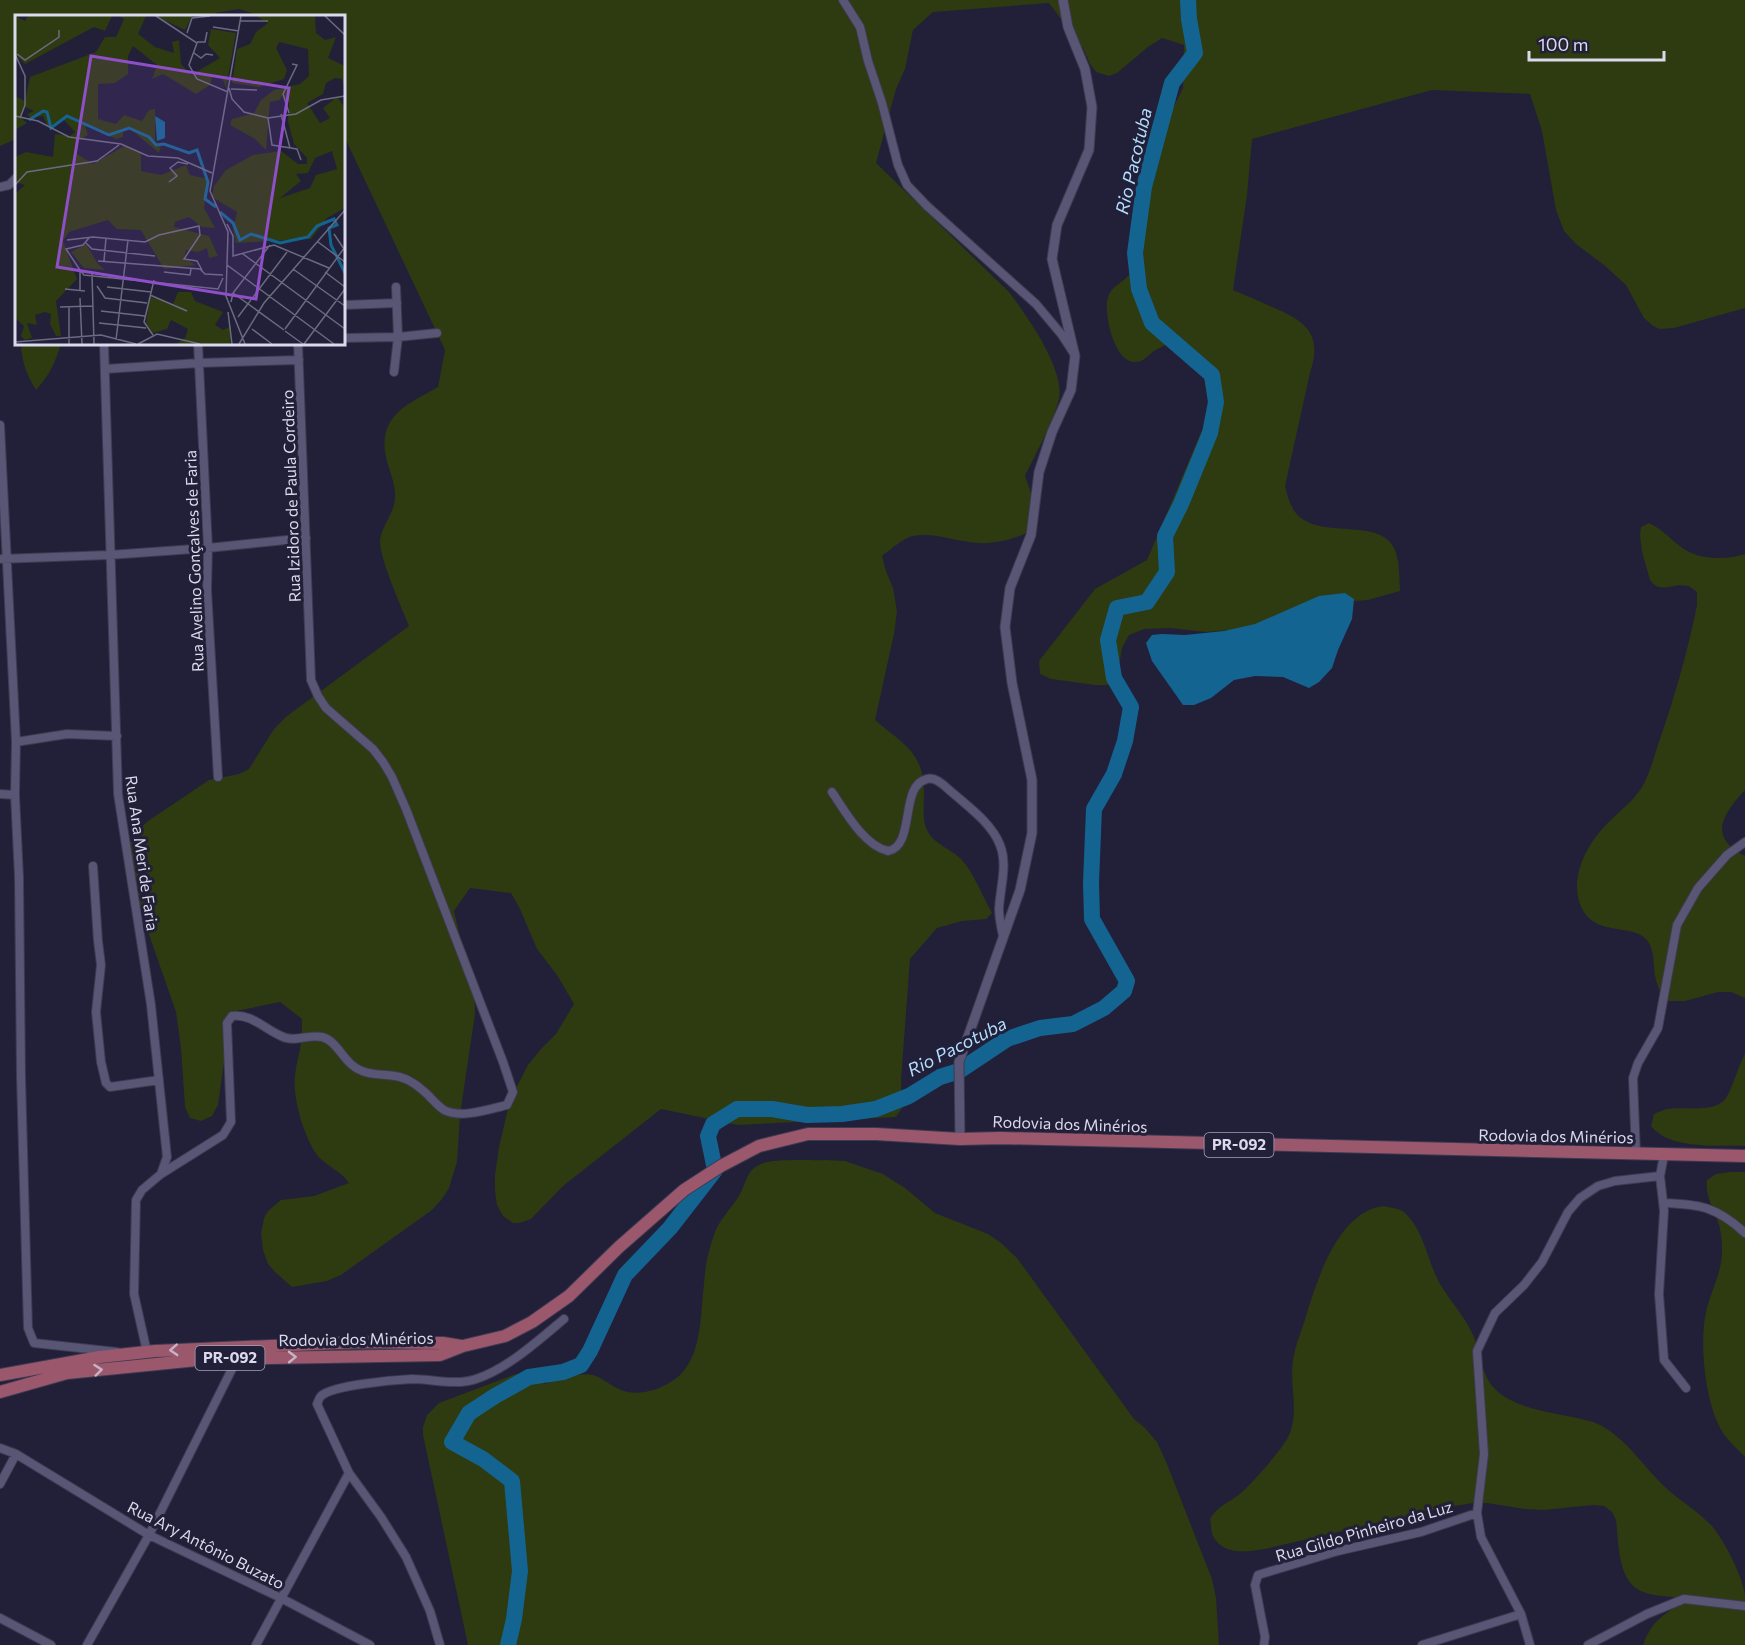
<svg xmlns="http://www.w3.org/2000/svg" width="1745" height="1645" font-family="Commissioner,sans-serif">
	<rect width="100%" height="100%" fill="#221f39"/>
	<path fill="#2e3a10" d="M0,0h1745v308l-71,20 -14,1 -7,-3 -9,-8 -18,-33 -22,-20 -28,-21 -12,-13 -8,-21 -14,-79 -12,-37 -98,-4 -180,49 -5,56 -14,95c13,5 26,11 39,17 34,14 51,27 38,66l-25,113c2,9 5,19 10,26 23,30 86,3 100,38 5,12 4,28 5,41l-32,9 -13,1 -17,-3 -71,24 -37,8 -24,2 -36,-4 -26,1 -15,6 -7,13 -4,23 -4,10 -6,4h-13l-44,-6 -11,-5 -1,-13 56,-72 52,-29 64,-151 -12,-52 -28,-14c-6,2 -12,5 -17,8 -7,5 -11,12 -20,11 -20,-1 -31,-49 -26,-65 3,-10 12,-13 19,-20 5,-4 8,-10 11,-15l11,-107 8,-24 15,-21 11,-22 1,-43 -22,-7 -14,9 -31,26 -8,3 -13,-4 -6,-8 -7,-16 -34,-45 -116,9 -20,18 -8,39 -9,20 -20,74 133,129c18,24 56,77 50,107 -6,24 -23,54 -34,77l11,31 -9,26c-16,7 -32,11 -49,10 -22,-1 -43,-11 -65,-7 -8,1 -23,14 -31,20l4,15 7,17 4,23 -3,23 -19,86c28,24 49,32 49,73 0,12 -2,27 3,37 6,14 25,19 35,30 11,12 21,37 30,53l-6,6 -24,2 -25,7 -27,31 -9,121 1,28 -6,9 -158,8 -77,-16 -98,77 -32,33 -12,4h-6l-10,-7 -6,-11 -2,-14v-16l4,-28 11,-47 18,-35 12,-15 16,-16 18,-30 -17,-29 -20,-26 -17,-40 -9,-16 -41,-5 -16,23 10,43 10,35 1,25 -15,101 -3,47 -8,26 -7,11 -10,11 -91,65 -14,6 -35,6 -16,-14 -8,-9 -5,-14 -2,-16 3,-16 4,-7 13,-11 33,-4 35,-13c-8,-12 -23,-17 -32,-28 -13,-18 -25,-58 -22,-80 1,-11 5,-22 6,-33 1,-7 1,-15 1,-23l-22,-17 -49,10 -13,93 -6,11 -11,5 -11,-3 -5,-11 -4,-59 -5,-36 -31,-89 -18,-41 -2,-17 5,-22 7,-12 11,-10 61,-41 30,-6 10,-5 25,-40 13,-13 122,-90c-8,-20 -30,-68 -29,-86 2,-15 15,-28 15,-43 1,-15 -8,-30 -10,-45 -5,-38 25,-49 53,-65l7,-37 -101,-214v-120h-83l-22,-7 -23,4 -8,3h-192v123l-16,7z
		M21,344h40c-7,21 -10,29 -25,46 -10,-17 -14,-27 -15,-46z
		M1649,523c15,7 22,17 35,26 17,11 42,11 61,5v236c-22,24 -38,47 0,66v142l-14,-6h-13l-33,9h-17c-22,-21 -8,-47 -22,-62 -14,-15 -50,-3 -64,-30 -15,-31 6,-68 29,-89 11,-11 23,-20 31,-33 9,-15 13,-35 19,-51 15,-44 27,-86 36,-131v-13c-3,-2 -6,-5 -9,-6 -14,-4 -28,9 -38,-6l-8,-28 -2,-17 1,-8z
		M1745,1054v92c-29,-1 -75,4 -94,-20l3,-12c4,-2 9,-4 13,-5 16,-3 48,5 59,-11 8,-13 11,-30 19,-44z
		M825,1160l20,1 38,13 22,14 30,25 53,21 12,8 17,16 117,161 11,9 12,14 10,22 45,115 4,19 3,47h-751l-45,-210v-8l4,-12 12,-12 74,-28 16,-4 8,4 7,9c15,-4 33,-12 49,-9 10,3 18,11 28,15 15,6 35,1 48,-7 34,-18 31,-67 35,-99 1,-17 4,-33 10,-49 4,-14 17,-26 25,-39 7,-12 7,-26 22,-32 15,-6 47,-3 64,-4z
		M1730,1172h15v285c-6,-7 -14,-13 -19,-20 -21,-27 -28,-96 -19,-129 5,-19 15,-37 15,-57 0,-11 -1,-22 -5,-32 -5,-14 -12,-24 -10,-39l9,-6z
		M1384,1206c7,2 16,2 21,7 19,18 22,46 34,69 10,18 26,34 34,53 8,18 8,40 22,54 23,23 69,24 98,33 26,9 46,38 64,57 15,17 36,28 52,44 13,12 34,54 36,72 0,16 0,34 0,50h-102c9,-23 15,-26 35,-40l-4,-8c-9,-1 -19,-1 -28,-4 -29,-8 -27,-49 -30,-73l-4,-8 -8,-6 -11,-1 -50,5 -18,-1 -38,-6h-14l-31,5 -177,41c-19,3 -43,7 -53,-15 -1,-4 -1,-11 -2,-15 8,-14 19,-16 31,-26 12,-11 40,-42 47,-56 12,-23 1,-52 5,-77 2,-15 9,-30 13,-44 11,-35 27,-87 61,-105 5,-3 12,-4 17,-5z"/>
	<path fill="#146492" d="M1345,593l9,6 -2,20 -14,31 -6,18 -13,14 -10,6 -26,-11 -28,-1 -21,4 -23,18 -17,7h-11l-31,-44 -6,-18 6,-8 10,-1 23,1 39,-4 31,-7 64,-28z"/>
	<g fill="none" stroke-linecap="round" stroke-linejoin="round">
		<path stroke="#146492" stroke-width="16" d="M508,1645l6,-26 6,-48 -8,-90 -29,-22 -31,-17 17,-29 26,-17 34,-19 34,-5 18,-7 9,-14 35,-76 45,-47 45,-58 -7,-34 5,-12 24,-15h35l35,6 35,-1 34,-5 33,-13 31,-19 19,-6 48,-32 33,-11 33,-4 31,-16 20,-17 3,-10 -35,-62 -1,-36 3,-74 20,-35 11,-33 6,-34 -17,-29 -6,-38 9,-32 30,-6 20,-30 -2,-36 16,-32 29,-71 6,-31 -4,-27 -60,-52 -13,-34 -4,-36 9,-66 28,-104 23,-30 -6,-34 -1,-19"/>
		<defs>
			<path id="minor" d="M843,0l17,27 8,34 14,42 16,62 9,20 20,21 109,98 26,31 11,17
				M0,187l9,-2 7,-7
				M344,305l53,-2
				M344,338l54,-1 39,-4
				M104,344l14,450 33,211 16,152 -6,17 -19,16 -6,10 -2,94 13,58
				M198,344l10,204 -1,42 11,187
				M105,369l94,-6 100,-3
				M394,372l4,-35 -2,-50
				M0,425l16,317 -1,53 4,82 2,201 7,250 6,15 83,9
				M0,559l109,-4 99,-7 98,-10
				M16,742l51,-8 50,2
				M832,792c13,19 32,54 56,59 28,-5 11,-66 39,-72 10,-3 20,10 27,15 16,14 38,30 46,51 8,20 0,43 -1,64 0,9 2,18 4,27
				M0,794l15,1
				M93,866l5,75 3,24 -5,47 5,50 5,21 4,4 49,-7
				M1636,1154l-3,-76 5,-15 20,-35 19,-103 21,-37 29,-33 18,-13
				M161,1174l62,-39 8,-13 -4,-99 5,-7c18,-3 33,13 49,20 13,7 27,-2 41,1 13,3 20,20 30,28 14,12 32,8 48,12 11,3 19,10 27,17 5,5 11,12 17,16 17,9 46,-1 63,-5l6,-13 -10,-30 -97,-253 -14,-32 -9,-15 -10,-13 -47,-41 -8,-12 -7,-16 -13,-336
				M1660,1176l4,35 -5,83 5,66 22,28
				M1663,1203c37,1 54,4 82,30
				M0,1448l16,6 133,81 132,63 89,47
				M0,1484l16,-30
				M0,1618l51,27
				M87,1645l62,-110 89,-178
				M256,1645l93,-172
				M440,1645l-10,-34 -24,-54 -25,-40 -32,-44 -32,-69c1,-2 2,-6 4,-8 12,-11 73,-16 91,-17 20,0 44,7 64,0 31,-10 63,-39 88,-60
				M1264,1645l1,-8 -10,-52 3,-10 80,-24 83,-19 56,-19
				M1422,1645l99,-31
				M1530,1645l-9,-31 -40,-77 -4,-24 7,-59 -7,-103 18,-38 29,-28 18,-23 26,-50 12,-14 18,-12 17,-5 45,-5 4,-21
				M1588,1645l59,-31 37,-15 61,7"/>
			<path id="tertiary" d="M960,1139l-1,-77 61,-172 12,-57v-53l-20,-97 -7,-56 5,-39 21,-53 8,-63 13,-40 19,-42 4,-34 -23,-97 5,-34 32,-75 3,-43 -7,-38 -17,-42 -5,-27"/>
			<path id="primary" d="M0,1375l100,-18 55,-6 205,-9 83,1 18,3
				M0,1392l67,-19 140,-14 233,-4 23,-9 42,-10 27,-14 37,-26 50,-49 65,-57 37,-24 38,-20 49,-12h68l84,5 41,-1 744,18"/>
		</defs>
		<use href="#minor" stroke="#3e3a50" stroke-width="10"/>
		<use href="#tertiary" stroke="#3e3a50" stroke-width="11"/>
		<use href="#primary" stroke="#3e3a50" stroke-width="14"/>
		<use href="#minor" stroke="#585674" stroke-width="8"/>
		<use href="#tertiary" stroke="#585674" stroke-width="9"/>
		<use href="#primary" stroke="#9b586d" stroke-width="12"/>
	</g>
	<defs><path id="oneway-chevron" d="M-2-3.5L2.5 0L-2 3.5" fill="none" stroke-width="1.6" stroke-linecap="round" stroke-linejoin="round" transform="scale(1.5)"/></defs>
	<g stroke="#c8b3c6">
		<use href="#oneway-chevron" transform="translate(174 1350) rotate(177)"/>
		<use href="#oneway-chevron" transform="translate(292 1357) rotate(-1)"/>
		<use href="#oneway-chevron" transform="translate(98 1370) rotate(-6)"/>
	</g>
	<g text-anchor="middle" stroke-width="6" stroke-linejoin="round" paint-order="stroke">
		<g fill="#221f39" stroke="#a4a2b6" stroke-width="1.5">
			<rect x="1204.5" y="1133" width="69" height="24" rx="4.5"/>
			<rect x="195.5" y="1346" width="69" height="24" rx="4.5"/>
		</g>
		<g font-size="15" font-weight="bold" fill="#dbdaec">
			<text x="1239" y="1150">PR-092</text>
			<text x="230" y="1363">PR-092</text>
		</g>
		<g font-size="16" fill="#dbdaec" stroke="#221f39">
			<text transform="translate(291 496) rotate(-92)" y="6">Rua Izidoro de Paula Cordeiro</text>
			<text transform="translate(194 561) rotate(-92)" y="6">Rua Avelino Gonçalves de Faria</text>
			<text transform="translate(142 853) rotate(82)" y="6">Rua Ana Meri de Faria</text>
			<text transform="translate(1070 1124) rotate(2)" y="6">Rodovia dos Minérios</text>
			<text transform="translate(1556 1136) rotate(1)" y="6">Rodovia dos Minérios</text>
			<text transform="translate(356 1339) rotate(-1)" y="6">Rodovia dos Minérios</text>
			<text transform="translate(1364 1531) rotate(-16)" y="6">Rua Gildo Pinheiro da Luz</text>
			<text transform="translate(206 1545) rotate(27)" y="6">Rua Ary Antônio Buzato</text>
		</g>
		<g font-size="18" font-style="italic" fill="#b3defe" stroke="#221f39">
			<text transform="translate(1134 161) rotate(-77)" y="6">Rio Pacotuba</text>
			<text transform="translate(957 1047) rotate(-27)" y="6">Rio Pacotuba</text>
		</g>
	</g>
	<g transform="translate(15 15)">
		<rect width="330" height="330" fill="#221f39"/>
		<path d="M0,1l10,5 3,-5h84l-7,15 -11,-4 -69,37 -10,-10zM104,1h27l-8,18 17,13 19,6 -2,-11 7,-2 2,24 10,11 29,-17 -12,-13 3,-16 25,4 -10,55 -3,-8 -10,-6 -3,11 -14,9 -33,-20 -11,5 5,-14 -24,-19 -5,10v18l-13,9 -17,1v35l18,5 8,-9 18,6 7,-11 6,-1v32l6,5 -2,7 -29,-24h-7v8l-7,2 -31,-14 3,10 -10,6 -1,13 16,10 31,-18 17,7v18l20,4 25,-10 4,10 18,4 -4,29 11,20 -13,-1 -13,-10 -14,5 -1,5 35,9 9,20 -9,2 -2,-10 -9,4 -12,-2 -2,8 12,7 -32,4 -23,-39 -24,-1 -9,-9 -39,12 -6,9 14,38 -21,22 5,35h-5l-6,-12 1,-10 -6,-2 -10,3 2,10 -10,-2 5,15 -7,2 -4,-4 3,-10 -9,-8v-124l10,-9 -10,-3v-25l11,-5 27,5 2,-23 15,2 5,-4 -13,-14 -9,9 -6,-2 -4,-9 -13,2 -3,-4 7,-3 -9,-4 -4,11 6,5 -12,7v-34l10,5 5,-24 66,-25 9,-15h11l8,-18zM140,1h37l-7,14zM241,1h59l1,17 9,7 11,-3 -8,21 17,8v24l-3,-11 -7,-1 -9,5 -3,11 -16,9 13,20 10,-5 -7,-10 14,-11 8,10v101l-18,10 -16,21 -75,4 -3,-14 4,-17 -25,-15 2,-11 12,-16 27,-15 28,-4 17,13h9v-6l-13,-14 -6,-22 1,-20 -7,-6 -2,4 -10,2 -4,48 -11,-11 -25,-14 2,-6 22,-6 7,-13 13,-10 26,-6 9,-8 -1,-27 -29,-7 -3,6 11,22 -3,9 -25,8 -27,-4 5,-34 13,-5 6,-12 12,-9zM317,136l5,18 -21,6 -6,13 -30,10 21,-17 -5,-7 12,-1 7,-15zM71,229l12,20 7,6 -21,-2 -13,-16zM163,277h13l4,9 28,11 -8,13 8,5 8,-4 -1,18h-54l9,-6 3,-9 -17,-9 -4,9 -14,4 -7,-10 4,-26 23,7z" fill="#2e3a10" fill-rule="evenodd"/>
		<path d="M140,101l10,6v16l-8,3z" fill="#146492"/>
		<path fill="none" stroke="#146492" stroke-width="3" d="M14,105l14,-9 4,1 4,16 16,-12 42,19 20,-7 20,9 7,8 8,-1 25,9 8,-3 11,32 -3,17 11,8M205,197l13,11 7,17 11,-6 29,9 28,-6 9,-11 17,-7 3,6 -8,3 2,17 14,28"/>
		<path fill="none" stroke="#6c6a81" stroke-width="1.5" d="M141,1l41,27 -8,22 8,14 31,13M226,1l-31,175 18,41 -2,64 19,48M310,1l20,19M225,6h28M198,12l26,4M172,18l5,-15 18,-2M182,27h8l2,-10M179,38l7,5 5,-4 7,1M0,39l10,22v29l-5,13M2,39l8,6 34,-23v-7M214,73l3,11 12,13 24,6 28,-4 25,-14 24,-4M216,74l26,1M274,98l-6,-19 14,-29 -5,-1M266,99l9,34M0,101l23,5 31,16 52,7 27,12 30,2 34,15M253,103l4,27 25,4 4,11M154,167l8,-6 -7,-8 8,-6 10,2M0,170l12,-13 70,-11 22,-16M212,209l6,12v20l41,-11 55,23M319,219l10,15M52,225l26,-3 52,5 14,-7 40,-9 1,9 -16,24 13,2 5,9M303,227l27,20M71,228l6,6 63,7M228,239l102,75M83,246l102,8 5,5 18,1M89,246l2,-23M212,250l107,79M278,254l52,37M65,255l4,5 134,14 5,-11M149,257l26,3 1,-6M310,257l20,15M77,259l2,70M82,271l8,12 42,5M92,272l44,5M50,274l20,2M65,275v-20l-14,-21 17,-4 6,-7M218,278l51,37M135,280l37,16M65,283l2,46M216,287l2,-9 37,-48M45,292l33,-1M54,292v37M86,296l44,5M213,297l4,32M223,302l49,-65M84,308l47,5M237,314l20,15M270,314l60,-82M270,316l18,13M138,320l-9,-13 10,-42M101,325l12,-100M0,327l86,-7 35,9M123,329l19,-10 43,10M224,329l25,-41 81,-93M289,329l41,-55"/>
		<path fill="#8e4fc8" fill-opacity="0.15" stroke="#8e4fc8" stroke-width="3" d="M76,41l198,32 -33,211 -199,-32z"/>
		<rect width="330" height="330" fill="none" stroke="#dbdaec" stroke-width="3"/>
	</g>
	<path d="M1529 51v9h135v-9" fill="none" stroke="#dbdaec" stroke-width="3"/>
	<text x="1538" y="51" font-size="18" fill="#dbdaec" stroke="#221f39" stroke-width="4.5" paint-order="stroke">100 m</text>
</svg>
